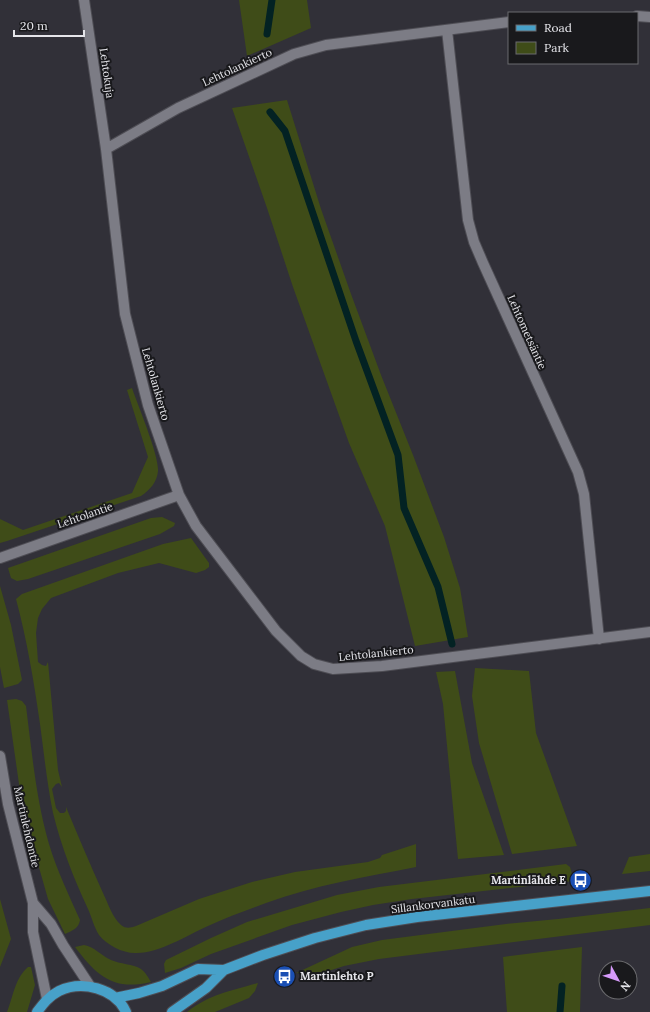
<svg xmlns="http://www.w3.org/2000/svg" width="650" height="1012" font-family="Lora,serif">
	<rect width="100%" height="100%" fill="#313038"/>
	<path fill="#3f4c18" d="M239,0h68l4,28 -64,28z
		M287,100l34,109 30,85 30,81 32,80 31,82 16,51 8,49 -53,9 -30,-120 -36,-83 -56,-156 -26,-79 -35,-100z
		M132,388c6,18 27,67 26,83 -1,11 -8,19 -17,25l-134,45 -7,2v-24l23,11 109,-37 16,-36 -21,-67z
		M162,517l13,6 -1,3 -14,8 -132,45 -11,2 -6,-3 -3,-10 143,-50z
		M191,538l18,25v4l-4,3 -9,3 -37,-10 -41,10 -67,25 -9,11 -4,9 -2,15 2,29 4,3 4,1 2,-4 10,108 4,17 -3,-4 -3,1 -4,5 4,19 4,5h4l2,-2v-4c12,29 24,57 37,86 5,10 9,24 18,32 5,4 9,3 15,1l63,-27 53,-17 43,-10 73,-10 12,-4 2,-3 34,-11v23c-50,10 -101,18 -150,36 -19,7 -39,14 -58,23 -21,9 -49,28 -73,27 -13,0 -28,-8 -36,-18 -5,-8 -7,-17 -11,-26 -14,-30 -27,-63 -35,-96 -6,-30 -9,-59 -13,-89 -6,-42 -13,-84 -24,-125l6,-5 141,-50z
		M0,586l11,39 11,55 -4,4 -14,4 -4,-21z
		M475,668l54,3 7,62 41,113 -65,8 -33,-111 -7,-47z
		M455,671l17,92 32,92 -46,4 -15,-155 -7,-32z
		M16,699l6,2 4,5c6,47 10,93 23,138 8,27 20,51 31,76 -1,8 -8,11 -15,14l-17,-35 -18,-63 -10,-45 -13,-91z
		M650,854v17l-28,3 7,-17z
		M566,864l4,3 4,14 -162,18 -39,6 -32,7 -49,13 -81,29 -30,14 -16,5 -1,-9 2,-4 45,-22 36,-16 90,-27 42,-8z
		M0,899l11,40 -11,28z
		M650,908v17l-271,34 -35,7 -28,9 -20,-2 56,-26 30,-7 124,-16 52,-5z
		M84,945c11,2 16,10 27,15 9,4 22,4 30,9 5,4 7,8 10,13 -38,9 -54,-6 -76,-35z
		M582,947l-2,65h-73l-4,-55z
		M28,967h3l4,18 -8,27h-20c6,-15 8,-34 21,-45z
		M258,983l-3,8 -6,7 -34,14h-28c23,-18 44,-21 71,-29z"/>
	<g fill="none" stroke-linecap="round" stroke-linejoin="round">
		<path stroke="#032223" stroke-width="7" d="M267,34l5,-34
			M270,112l15,19 71,210 42,114 6,53 34,79 14,57
			M560,1012l2,-26"/>
		<defs>
			<path id="minor" d="M84,0l22,149 19,165 23,91 31,90 17,31 80,105 25,25 13,8 19,5 49,-3 268,-34
				M637,16l13,1
				M447,30l21,190 6,22 9,21 95,209 6,22 15,145
				M106,149l72,-41 116,-54 32,-9 183,-23
				M0,558l179,-63
				M0,756l8,48 25,99v29l14,67
				M33,903l18,21 12,21 27,41"/>
			<path id="major" d="M115,998l24,-5 23,-7 36,-17 26,1 39,-15 52,-17 51,-13 51,-8 233,-26
				M37,1012c6,-8 12,-16 22,-21 23,-11 56,-3 67,21
				M172,1012l34,-24 18,-18"/>
		</defs>
		<use href="#minor" stroke="#4e4d54" stroke-width="12"/>
		<use href="#major" stroke="#4e4d54" stroke-width="12"/>
		<use href="#minor" stroke="#7c7c85" stroke-width="10"/>
		<use href="#major" stroke="#47a1c9" stroke-width="10"/>
	</g>
	<defs>
		<symbol id="bus-disc" viewBox="-11 -11 22 22"><circle r="9.5" fill="#1a4fb4" stroke="#19191c"/><path d="M-5-6H5V4H4V6H2V4H-2V6H-4V4H-5ZM-3.5-4V0h7V-4ZM-3.5 1.2v1.5H-2V1.2ZM2 1.2v1.5H3.5V1.2Z" fill="#fff"/></symbol>
	</defs>
	<g fill-rule="evenodd">
		<use href="#bus-disc" x="568" y="868" width="25" height="25"/>
		<use href="#bus-disc" x="272" y="964" width="25" height="25"/>
	</g>
	<g text-anchor="middle" stroke-width="4" stroke-linejoin="round" paint-order="stroke">
		<g font-size="11" fill="#e5e5ea" stroke="#19191c">
			<text transform="translate(237 67) rotate(-25)" y="4">Lehtolankierto</text>
			<text transform="translate(107 73) rotate(82)" y="4">Lehtokuja</text>
			<text transform="translate(527 332) rotate(66)" y="4">Lehtometsäntie</text>
			<text transform="translate(156 384) rotate(74)" y="4">Lehtolankierto</text>
			<text transform="translate(85 515) rotate(-19)" y="4">Lehtolantie</text>
			<text transform="translate(376 653) rotate(-6)" y="4">Lehtolankierto</text>
			<text transform="translate(27 827) rotate(77)" y="4">Martinlehdontie</text>
			<text transform="translate(433 904) rotate(-7)" y="4">Sillankorvankatu</text>
		</g>
		<g font-size="11" font-weight="bold" fill="#e5e5ea" stroke="#19191c" text-anchor="end">
			<text x="566" y="884">Martinlähde E</text>
			<text x="300" y="980" text-anchor="start">Martinlehto P</text>
		</g>
	</g>
	<rect x="508" y="12" width="130" height="52" fill="#19191c" stroke="#6b6b6e"/>
	<rect x="516" y="25" width="20" height="6" fill="#47a1c9" stroke="#6b6b6e"/>
	<text x="544" y="32" font-size="12" fill="#e5e5ea">Road</text>
	<rect x="516" y="42" width="20" height="12" fill="#3f4c18" stroke="#6b6b6e"/>
	<text x="544" y="52" font-size="12" fill="#e5e5ea">Park</text>
	<g transform="translate(618 980) rotate(130)"><circle r="19" fill="#19191c" stroke="#6b6b6e"/>
	<path d="M0-3L7 15L0 10L-7 15Z" fill="#d69bfa"/>
	<text y="-6" font-size="11" font-weight="bold" text-anchor="middle" fill="#e5e5ea">N</text>
	</g>
	<path d="M14 30v6h70v-6" fill="none" stroke="#e5e5ea" stroke-width="2"/>
	<text x="20" y="30" font-size="12" fill="#e5e5ea" stroke="#19191c" stroke-width="3" paint-order="stroke">20 m</text>
</svg>
